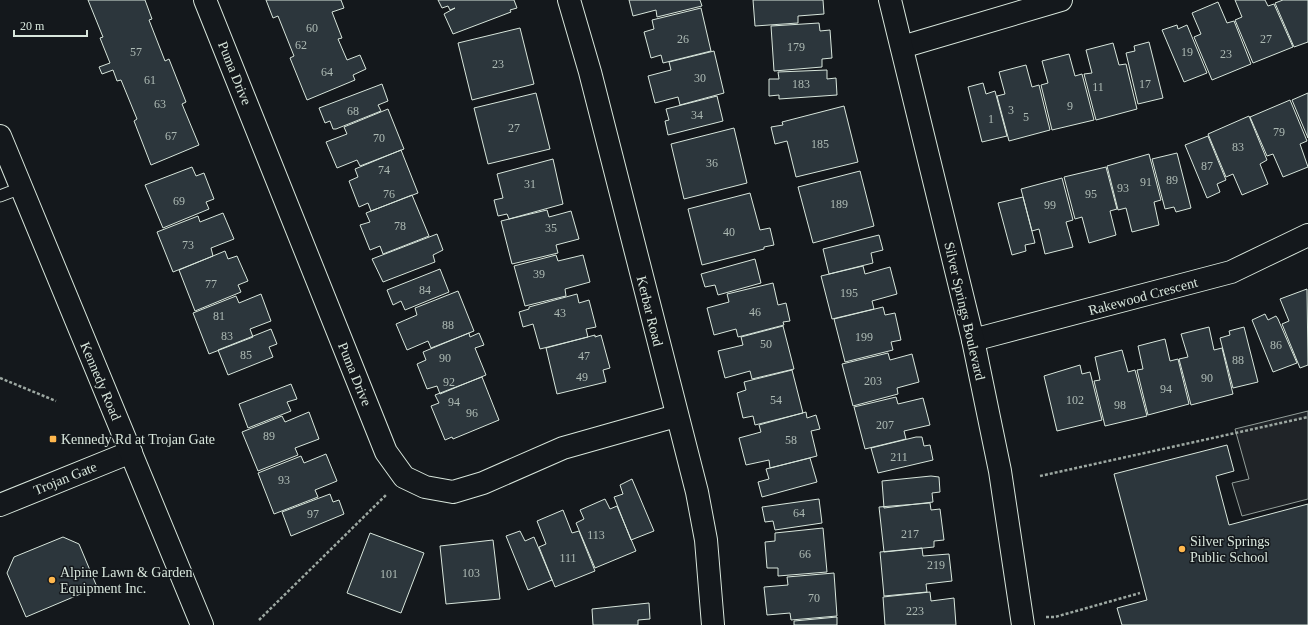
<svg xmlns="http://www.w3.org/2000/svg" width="1308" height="625" font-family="'Times New Roman',serif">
	<rect width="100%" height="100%" fill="#14181c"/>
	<path fill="#202428" stroke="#939e99" d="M1308,411v88l-66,17 -10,-33 17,-4 -14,-50z"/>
	<path fill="#2c363c" stroke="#d8e6dc" d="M88,0h57l7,19 -3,1 16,41 4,-2 17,43 -4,2 17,41 -48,20 -17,-44 3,-2 -16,-39 -4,1 -4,-11 -11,4 -3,-7 11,-4 -10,-25 3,-1z
		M266,0h75l3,8 -12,4 10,26 -4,1 9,21 13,-5 6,14 -13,6 2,5 -48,20 -17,-42 4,-2 -16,-40 -5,2z
		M438,0h76l3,8 -7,2 1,2 -58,22 -9,-20 11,-6 -5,2 -2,-4 -6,2z
		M629,0h71l2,6 -45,11 -1,-7 -23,6z
		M753,0h70l1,14 -26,2v7l-43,3z
		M1235,0h30l3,6 6,-2 19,43 -40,16 -18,-43 7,-3z
		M1283,0h25v42l-14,5 -19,-44z
		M1218,2l9,21 7,-2 17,43 -39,16 -18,-43 7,-3 -9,-21z
		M701,8l10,43 -48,12 -2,-8 -10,3 -7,-26 10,-3 -2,-9z
		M819,23l1,8 10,-1 2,28 -10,1v8l-48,4 -3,-45z
		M1177,25l1,4 9,-4 20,48 -23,9 -22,-52z
		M520,28l14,56 -62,16 -14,-57z
		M1149,42l14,56 -25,6 -12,-51 9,-2 -1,-5z
		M1113,43l6,22 7,-1 11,45 -41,11 -12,-46 8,-1 -6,-23z
		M714,51l10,42 -44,12 -2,-8 -23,6 -7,-27 23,-6 -2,-8z
		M1069,54l6,22 7,-2 12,46 -42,10 -11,-45 7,-2 -6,-22z
		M1026,65l6,22 7,-2 11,45 -41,11 -12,-45 8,-2 -6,-22z
		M827,70v9l9,-1 1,17 -58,4v-4l-10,1v-17h10l-1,-7z
		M983,83l3,11 9,-3 12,45 -25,6 -14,-55z
		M382,84l6,17 -10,4 3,6 -45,18h-3l-3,-8 -5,2 -6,-15z
		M536,93l14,56 -62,15 -14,-56z
		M1308,93v45l-16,-38z
		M717,96l6,25 -55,14 -3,-14 4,-1 -3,-11z
		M1290,100l17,41 -7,3 8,23 -25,10 -10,-23 -6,2 -17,-39z
		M844,106l14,56 -62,15 -9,-36 -12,3 -4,-17 12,-2 -1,-3z
		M388,109l16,40 -44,17 -3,-6 -20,8 -11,-26 21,-8 -3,-7z
		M1249,116l18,44 -7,4 8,20 -26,11 -9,-21 -7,3 -18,-43z
		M734,128l13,55 -63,16 -13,-55z
		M1208,136l18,44 -9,4 3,8 -13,6 -22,-53z
		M401,150l17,43 -47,18 -3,-8 -9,4 -10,-26 9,-4 -3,-8z
		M1177,153l14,55 -15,4 -2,-5 -9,2 -13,-50z
		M1149,154l12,46 -7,2 5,23 -27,7 -6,-24 -8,2 -11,-44z
		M553,159l10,45 -54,15 -2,-5 -9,2 -4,-16 9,-2 -6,-24z
		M192,167l4,9 8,-3 10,26 -8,3 3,7 -46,19 -18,-43z
		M1106,167l11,42 -7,2 6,24 -27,8 -7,-26 -7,2 -11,-42z
		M860,171l14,55 -61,17 -15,-56z
		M1062,178l11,42 -7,2 7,25 -28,7 -6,-25 -7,2 -11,-42z
		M750,193l10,37 10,-2 4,17 -10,2v2l-62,16 -14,-56z
		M412,195l17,41 -46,18 -3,-8 -10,4 -10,-25 10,-3 -4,-9z
		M1023,197l12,46 -10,2 1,6 -14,4 -14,-52z
		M547,210l2,7 22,-6 8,28 -23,6 2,8 -46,11 -11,-43z
		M223,213l11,26 -23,9 2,8 -40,16 -16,-40 41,-16 2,6z
		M437,234l6,16 -10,5 2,7 -52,20 -11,-23z
		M879,235l4,15 -12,3 2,10 -44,11 -6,-25z
		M225,251l3,8 9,-3 11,25 -10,4 3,7 -46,19 -16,-41z
		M556,255l2,6 25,-6 7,27 -25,7 1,7 -41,10 -11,-40z
		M755,259l6,24 -43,12 -3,-10 -10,2 -4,-13z
		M863,266l2,8 25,-7 7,27 -25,7 2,8 -42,10 -11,-43z
		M440,269l9,23 -44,18 -4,-9 -8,4 -6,-15z
		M773,283l5,22 8,-2 4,18 -7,1 1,3 -46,12 -2,-8 -22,6 -7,-27 22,-6 -2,-8z
		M1307,289l1,76 -8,3 -18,-44 7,-3 -9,-22z
		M458,291l16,40 -43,17 -3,-7 -21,9 -11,-26 21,-9 -2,-7z
		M261,294l10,27 -21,8 3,8 -44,17 -16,-41 43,-17 3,7z
		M577,294l2,9 10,-3 7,27 -10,2 2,8 -48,12 -7,-25 -10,3 -4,-15 10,-3v-2z
		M883,307l2,8 10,-2 6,27 -10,2 2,8 -48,12 -11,-43z
		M1265,314l3,6 8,-4 2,3 19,44 -24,9 -21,-52z
		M783,326l11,43 -42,10 -2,-8 -25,7 -7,-27 25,-6 -2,-8z
		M1209,327l5,23 8,-2 11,46 -42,11 -12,-46 9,-2 -7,-23z
		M1244,327l14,55 -25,6 -13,-50 10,-3 -1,-4z
		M271,329l6,15 -8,3 4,10 -45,18 -10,-25z
		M469,333l1,4 9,-4 5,12 -9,3 11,27 -46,19 -3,-8 -10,3 -10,-25 9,-4 -3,-8z
		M595,335v2l6,-2 9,33 -7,2 3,12 -49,12 -11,-46z
		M1165,339l5,22 8,-2 11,45 -41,11 -11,-45 6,-1 -5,-23z
		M1122,350l6,22 7,-2 12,46 -42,10 -11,-45 6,-1 -5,-23z
		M888,353l2,7 22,-6 7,28 -22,6 1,6 -45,12 -11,-42z
		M1080,365l2,9 8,-2 12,48 -45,11 -13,-55z
		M792,370l11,43 -48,12 -2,-9 -10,2 -6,-25 9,-3 -2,-8z
		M482,377l17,43 -46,19 -1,-2 -7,3 -14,-34 8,-3 -4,-8z
		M291,384l6,15 -10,3 4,9 -43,17 -9,-24z
		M896,397l2,7 25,-6 7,27 -26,6 2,8 -41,10 -11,-42z
		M309,412l10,27 -24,9 3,7 -40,16 -16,-39 40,-16 3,6z
		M806,412l1,6 9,-3 4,14 -9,2 6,25 -47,12 -1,-8 -23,5 -7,-27 22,-6 -2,-7z
		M916,437h6l2,9 6,-1 3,15 -55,13 -7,-25z
		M1227,445l7,26 -18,5 13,49 79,-21v121h-186l-5,-17 30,-8 -33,-126z
		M326,454l11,27 -22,9 3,7 -44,17 -16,-41 43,-17 3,7z
		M810,458l7,24 -55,15 -4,-15 11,-3 -3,-10z
		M931,476l8,1 1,15 -8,1 1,9 -49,6 -2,-27z
		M632,479l22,52 -23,9 -17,-43 9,-3 -3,-9z
		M330,494l3,8 6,-2 5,14 -53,22 -9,-24z
		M605,499l5,10 7,-3 19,45 -41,17 -19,-45 8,-4 -4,-9z
		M819,499l3,24 -47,7 -2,-9 -8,1 -3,-15z
		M930,503l1,7 9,-1 4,31 -10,1v6l-50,5 -5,-45z
		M563,510l9,23 7,-2 16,40 -40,16 -16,-40 7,-3 -9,-23z
		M823,528l4,44 -49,4v-8h-11l-2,-26 10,-1v-8z
		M520,531l5,10 9,-4 18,43 -24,10 -22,-54z
		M370,533l54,20 -23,60 -54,-20z
		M63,537l16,7 18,43 -71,30 -19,-44 7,-16z
		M493,540l7,59 -54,5 -6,-58z
		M922,548l1,8 26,-2 3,27 -26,3 1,8 -43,4 -4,-44z
		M834,573l3,43 -46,4 -1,-7 -23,2 -3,-28 24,-2 -1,-8z
		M930,592l1,9 23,-3 2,27h-71l-2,-28z
		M649,603l1,16 -12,1v5h-45l-1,-16z
		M837,617v8h-43v-4z"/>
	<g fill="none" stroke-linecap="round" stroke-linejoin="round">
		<defs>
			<path id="service" d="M0,196l21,-8"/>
			<path id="minor" d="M205,0l181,452 18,25 21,10 28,5 30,-9 80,-35 113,-32
				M569,0l21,72 107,420 9,48 7,85
				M902,47l159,-47
				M973,340l258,-68 77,-37
				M0,505l131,-53"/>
			<path id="tertiary" d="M890,0l83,340 27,131 23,154"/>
			<path id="secondary" d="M0,136l202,489"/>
		</defs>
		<use href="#service" stroke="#d8e6dc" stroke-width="13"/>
		<use href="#minor" stroke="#d8e6dc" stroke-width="24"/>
		<use href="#tertiary" stroke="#d8e6dc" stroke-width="24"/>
		<use href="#secondary" stroke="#d8e6dc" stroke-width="24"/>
		<path stroke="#9da8a2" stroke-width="2.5" stroke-dasharray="3 2" stroke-linecap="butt" d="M0,378l56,23
			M1040,476l268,-59
			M1046,617h9l85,-24
			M259,620l128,-126"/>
		<use href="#service" stroke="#14181c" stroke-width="11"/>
		<use href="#minor" stroke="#14181c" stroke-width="22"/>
		<use href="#tertiary" stroke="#14181c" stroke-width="22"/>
		<use href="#secondary" stroke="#14181c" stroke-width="22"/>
	</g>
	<g fill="#ffb74d" stroke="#14181c" stroke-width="1.5">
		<rect x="49" y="435" width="8" height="8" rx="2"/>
		<circle cx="1182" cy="549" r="4"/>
		<circle cx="52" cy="580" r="4"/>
	</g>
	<g text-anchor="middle" stroke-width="3" stroke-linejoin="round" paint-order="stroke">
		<g font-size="12" fill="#adbab4">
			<text x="312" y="32">60</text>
			<text x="683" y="43">26</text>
			<text x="1266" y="43">27</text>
			<text x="301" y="49">62</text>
			<text x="796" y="51">179</text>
			<text x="136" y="56">57</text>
			<text x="1187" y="56">19</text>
			<text x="1226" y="58">23</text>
			<text x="498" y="68">23</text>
			<text x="327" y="76">64</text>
			<text x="700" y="82">30</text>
			<text x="150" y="84">61</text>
			<text x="801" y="88">183</text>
			<text x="1145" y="88">17</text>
			<text x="1098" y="91">11</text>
			<text x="160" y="108">63</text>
			<text x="1070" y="110">9</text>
			<text x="1011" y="114">3</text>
			<text x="353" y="115">68</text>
			<text x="697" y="119">34</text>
			<text x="1026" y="121">5</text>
			<text x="991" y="123">1</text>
			<text x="514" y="132">27</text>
			<text x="1279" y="136">79</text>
			<text x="171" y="140">67</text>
			<text x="379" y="142">70</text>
			<text x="820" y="148">185</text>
			<text x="1238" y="151">83</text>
			<text x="712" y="167">36</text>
			<text x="1207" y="170">87</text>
			<text x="384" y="174">74</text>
			<text x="1172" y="184">89</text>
			<text x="1146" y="186">91</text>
			<text x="530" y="188">31</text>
			<text x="1123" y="192">93</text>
			<text x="389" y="198">76</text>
			<text x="1091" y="198">95</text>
			<text x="179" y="205">69</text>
			<text x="839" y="208">189</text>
			<text x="1050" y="209">99</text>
			<text x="400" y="230">78</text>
			<text x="551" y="232">35</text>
			<text x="729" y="236">40</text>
			<text x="188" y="249">73</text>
			<text x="539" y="278">39</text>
			<text x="211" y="288">77</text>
			<text x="425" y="294">84</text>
			<text x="849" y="297">195</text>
			<text x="755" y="316">46</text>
			<text x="560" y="317">43</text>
			<text x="219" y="320">81</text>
			<text x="448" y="329">88</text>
			<text x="227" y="340">83</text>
			<text x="864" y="341">199</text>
			<text x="766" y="348">50</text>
			<text x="1276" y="349">86</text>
			<text x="246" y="359">85</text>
			<text x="584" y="360">47</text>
			<text x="445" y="362">90</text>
			<text x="1238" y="364">88</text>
			<text x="582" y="381">49</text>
			<text x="1207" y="382">90</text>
			<text x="873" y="385">203</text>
			<text x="449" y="386">92</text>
			<text x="1166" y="393">94</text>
			<text x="776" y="404">54</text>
			<text x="1075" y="404">102</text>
			<text x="454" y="406">94</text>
			<text x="1120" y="409">98</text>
			<text x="472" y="417">96</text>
			<text x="885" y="429">207</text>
			<text x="269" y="440">89</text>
			<text x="791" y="444">58</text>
			<text x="899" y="461">211</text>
			<text x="284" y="484">93</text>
			<text x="799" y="517">64</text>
			<text x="313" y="518">97</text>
			<text x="910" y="538">217</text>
			<text x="596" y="539">113</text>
			<text x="805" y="558">66</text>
			<text x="568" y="562">111</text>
			<text x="936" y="569">219</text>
			<text x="471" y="577">103</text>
			<text x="389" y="578">101</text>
			<text x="814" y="602">70</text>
			<text x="915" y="615">223</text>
		</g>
		<g font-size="14" fill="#d8e6dc" stroke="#14181c">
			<text transform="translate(235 73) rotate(68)" y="5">Puma Drive</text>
			<text transform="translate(1143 296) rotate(-15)" y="5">Rakewood Crescent</text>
			<text transform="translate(650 311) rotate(76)" y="5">Kerbar Road</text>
			<text transform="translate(965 311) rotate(77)" y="5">Silver Springs Boulevard</text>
			<text transform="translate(355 374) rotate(68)" y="5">Puma Drive</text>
			<text transform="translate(101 381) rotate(67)" y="5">Kennedy Road</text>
			<text transform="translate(65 478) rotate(-22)" y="5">Trojan Gate</text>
		</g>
		<g font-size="14" fill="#d8e6dc" stroke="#14181c" text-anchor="start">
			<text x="61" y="444">Kennedy Rd at Trojan Gate</text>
			<text x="1190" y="546">Silver Springs<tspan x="1190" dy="16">Public School</tspan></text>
			<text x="60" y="577">Alpine Lawn &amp; Garden<tspan x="60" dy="16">Equipment Inc.</tspan></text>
		</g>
	</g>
	<path d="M14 30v6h73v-6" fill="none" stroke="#d8e6dc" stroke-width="2"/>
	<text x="20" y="30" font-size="12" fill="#d8e6dc" stroke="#14181c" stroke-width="3" paint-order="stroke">20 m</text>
</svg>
